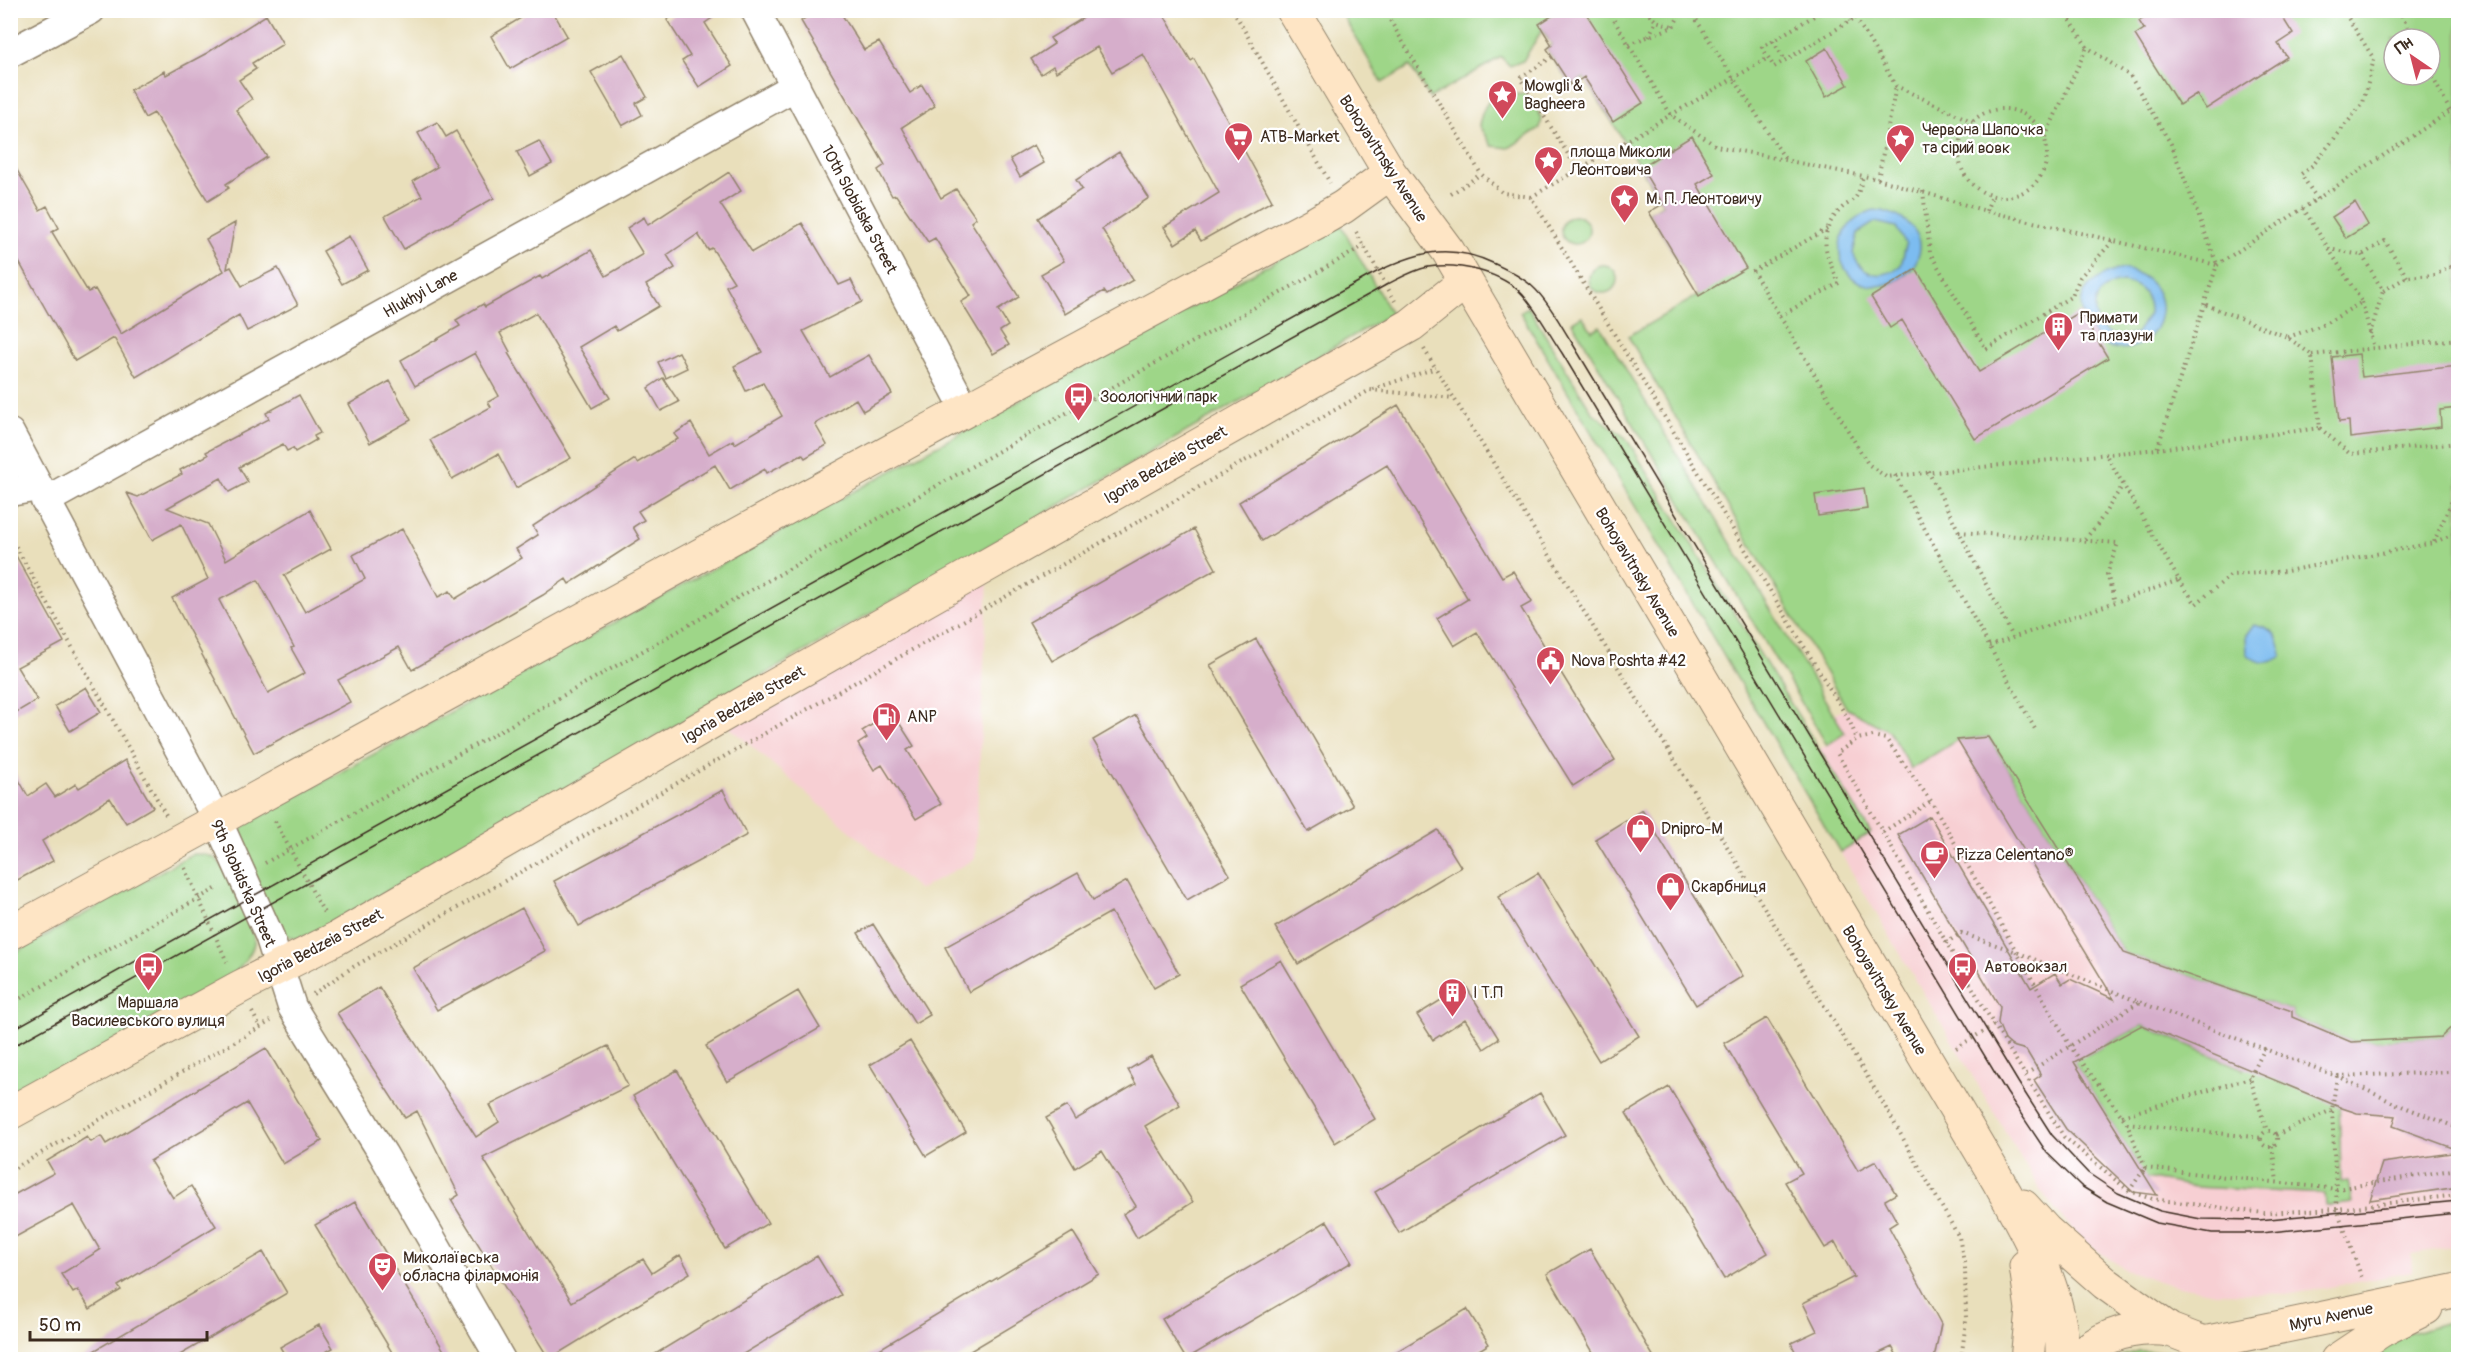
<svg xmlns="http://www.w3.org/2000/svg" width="2469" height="1370" font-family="Pangolin,sans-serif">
	<rect width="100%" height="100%" fill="#fff"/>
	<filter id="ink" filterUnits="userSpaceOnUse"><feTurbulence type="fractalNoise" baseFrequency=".0167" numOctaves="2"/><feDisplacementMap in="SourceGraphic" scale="12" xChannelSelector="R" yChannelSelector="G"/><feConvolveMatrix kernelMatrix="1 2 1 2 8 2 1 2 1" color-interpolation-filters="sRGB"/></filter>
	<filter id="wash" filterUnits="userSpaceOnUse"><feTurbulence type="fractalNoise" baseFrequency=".008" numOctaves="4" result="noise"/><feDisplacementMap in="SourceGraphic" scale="24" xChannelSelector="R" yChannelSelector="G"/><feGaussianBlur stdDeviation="1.35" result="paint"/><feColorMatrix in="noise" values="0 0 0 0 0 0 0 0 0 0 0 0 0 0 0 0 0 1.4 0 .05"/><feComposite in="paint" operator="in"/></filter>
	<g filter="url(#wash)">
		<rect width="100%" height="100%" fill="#e9dfbb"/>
		<path fill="#f7cfd3" d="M988,580l-13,279 -56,31 -191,-164z
			M1847,709l42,22 22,38 46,-29 31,-3 136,216 317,84 17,-16v225l-47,8 1,18 -120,22 -77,-1 -47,-9 -42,-14 -43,-29 -27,-30 -19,-26 -197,-333 26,-16 -46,-87 25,-16 -11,-19z"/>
		<path fill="#9ed688" stroke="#6c8053" stroke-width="1.5" fill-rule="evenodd" d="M1340,11h1118v1010l-17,16 -90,5 -59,-25v-6l-168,-58 -136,-216 -31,3 -46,29 -22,-38 -42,-22 -219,-373 71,-41 -50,-83 14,-8 -78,-126 -14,8 -24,-37 5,-4 -10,-15 -19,31 -13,5 -9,-9 -71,41 -20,-32 -28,17zM2394,39h36v36h-36z
			M1526,94l16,24 -2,10 -31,20 -17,-2 -13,-20c6,-33 17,-31 47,-32z
			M1561 230a14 14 0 1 1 28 0a14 14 0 1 1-28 0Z
			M1341,225l50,89 -1078,620 -17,5 -23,-9 -39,-92 12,-14z
			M1589 279a14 14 0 1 1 28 0a14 14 0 1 1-28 0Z
			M1528,307l64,105 34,26 245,395 -31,19 -320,-540z
			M1582,316l10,15 8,-5 245,407 -18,12 -255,-423z
			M192,854c9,0 19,0 26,7 9,10 38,69 36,82 -2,11 -13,23 -21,32l-222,124v-144z
			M2142,1025l101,44 5,-13 91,35 2,91 7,-1 4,22 -26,3 -1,-12 -130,-7 -50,-9 -3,15 -19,-11 13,-20 -66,-106 17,-1z
			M2458,1319v40l-101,1 43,-24z
			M2138,1351l28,1 20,7h-73z"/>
		<path fill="#7bbcf0" stroke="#5b7387" stroke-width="1.5" fill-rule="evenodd" d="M1874,210c24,1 56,21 43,50 -13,27 -54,37 -71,10 -17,-27 3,-52 28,-60zM1875,222l21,5 10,18 -5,20c-19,16 -40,11 -48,-12l5,-20z
			M2123,269c69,14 34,103 -23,74 -5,-9 -14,-19 -17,-29 -9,-25 21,-43 40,-45zM2123,282c18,3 27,14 26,32l-13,19c-43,19 -60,-46 -13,-51z
			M2255,624c21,6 23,11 27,32 -14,10 -22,8 -35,-2l-1,-18z"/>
		<g id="blocks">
			<path fill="#d6aecb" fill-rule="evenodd" d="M534,10h18l15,26 -57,33 -19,-33z
				M681,10h43l-19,13 27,43 -33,21 -17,-26 8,-5 -23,-36z
				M817,10h22l25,40 15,-8 31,51 12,-8 13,21 -33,21 39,71 15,-9 20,29 -5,4 48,75 -21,13 10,16 -8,5 9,14 -16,9 -32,-52 10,-6 -36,-58 -7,4 -32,-47 -4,1 -14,-26 7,-5 -84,-144z
				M1082,10h79l30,51 3,-2 78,142 -71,40 -6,-10 -20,13 -11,-17 55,-34 -76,-139 -31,18 -15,-25 -41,25 -3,-6 -12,8 -10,-15 23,-15 -4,-6 35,-21z
				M1561,10h23l59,93 -30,19 -29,-45 -13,9 -24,-37 5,-4 -13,-21z
				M2156,10h122l15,24 -15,10 9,13 -81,52 -10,-15 -17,11 -44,-70 9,-6 -5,-8z
				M266,15l17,29 -31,19 4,6 -17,11 13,19 -16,11 31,47 -41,27 3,4 -21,13 -54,-88 -9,5 -15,-28 34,-19 2,4 41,-22z
				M1827,48l21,37 -22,12 -20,-36z
				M623,54l24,43 -11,6 6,12 -20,11 -31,-54z
				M437,122l9,15 10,-6 38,67 -90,51 -19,-33 37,-20 -9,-15 24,-14 -19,-34z
				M1692,136l22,38 -17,10 49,84 -47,28 -50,-84 14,-8 -22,-37z
				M539,141l13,23 -22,12 -13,-24z
				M1034,145l10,18 -24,14 -10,-18z
				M1119,152l30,46 -47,31 31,51 -26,15 -3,-4 -39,23 -24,-40 23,-13 -26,-43 44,-29 -6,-9z
				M10,158l30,52 7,-4 12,22 -7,4 36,60 7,-3 26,45 103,-63 -18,-32 29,-16 -8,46 4,-2 11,19 36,-18 20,37 -51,26 -8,-16 -103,62 -22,-39 -39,23 -65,-115z
				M729,172l12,19 -21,13 32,48 50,-29 37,62 12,-5 11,22 -59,29 27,46 39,-22 23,39 -29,17 -7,-12 -41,25 12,21 -22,13 -3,-4 -35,19 -2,-4 -35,21 -15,-25 -77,46 6,9 -11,7 7,12 -45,29 -26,16 -3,-5 -23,16 -131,75 -13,-23 -61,33 12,22 -96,51 -82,-155 36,-19 -27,-55 -29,16 -25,-47 11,4 44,-23 -2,-4 28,-15 -2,-3 63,-33 -3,-6 33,-18 21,38 -6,3 2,4 -21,12 -2,-4 -6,3 -4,-7 -44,23 9,15 -19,10 -8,-14 -54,30 41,16 18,36 84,-50 21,39 -47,26 21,37 60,-33 -12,-24 49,-26 36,68 12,-6 5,8 67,-41 -6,-9 22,-14 -5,-9 102,-67 2,4 41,-24 -4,-5 17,-11 18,31 24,-14 2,4 47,-28 -19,-33 -17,8 -12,-25 28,-14 -36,-66 8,-4 -22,-34 -4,2 -10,-16 -31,21 8,13 -29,17 13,21 -42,25 -3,-5 -35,21 31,51 -18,10 -56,-95 -36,20 10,19 -2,1 63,105 -55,30 -18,-34 -46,25 -22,-39 61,-33 -3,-5 11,-6 -24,-43 -60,33 -14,-26 59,-34 -4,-6 27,-16 2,3 55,-31 2,3 49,-29 15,26 37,-22 -16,-26 17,-11 4,8zM258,580l36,67 -3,1 14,25 -37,20 -49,-93z
				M2355,202l13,23 -22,13 -14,-21z
				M349,236l19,34 -26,14 -19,-33z
				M1916,269l63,103 101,-60 28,46 -133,81 -73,-119 -12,8 -19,-31z
				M679,352l8,16 -21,10 -8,-16z
				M2359,354l3,23 96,-11v42l-18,2 1,17 -91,11 -1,-17 -10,1 -7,-65z
				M663,378l16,24 -18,9 -13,-23z
				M390,381l21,39 -41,23 -21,-39z
				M1398,405l104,172 11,-6 19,31 -11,6 94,152 -42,26 -96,-154 -23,14 -17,-28 31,-19 -81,-134 -125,76 -23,-39z
				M1864,488l3,21 -49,7 -3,-21z
				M1194,529l22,40 -164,92 -23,-39z
				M10,545l54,97 -47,25 20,33 -27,16v-82l8,-4 -8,-12z
				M1256,639l97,167 -45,26 -98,-167z
				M86,687l15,25 -31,19 -15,-25z
				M1136,715l94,160 -43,25 -94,-160z
				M886,716l5,9 7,-4 16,25 -7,4 34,54 -25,15 -34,-54 -8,5 -16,-26 9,-6 -5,-7z
				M1988,737l136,216 168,58v6l59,25 90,-5 17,-16v129l-65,-24 3,-10 -39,-3 -15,-5 -200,-83 -68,37 83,133 -24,-3 -67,-63 -32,-49 7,-5 -15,-25 -14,-4 -7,-6 -7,-17 2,-16 -102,-172 32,-19 101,172 24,-15 7,11 8,-5 44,20 -157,-259z
				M125,760l28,47 -27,16 -16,-25 -68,43 11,20 -43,23v-120l18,32 18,-12 9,13 21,-13 3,4z
				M723,790l24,45 -168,91 -25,-45z
				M1642,810l101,166 -47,29 -101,-166z
				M1438,830l23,37 -163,97 -23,-37z
				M1078,873l15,27 34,-19 52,93 -25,14 -43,-76 -142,80 -24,-45z
				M1538,873l101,163 -40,25 -101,-164z
				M522,908l23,43 -108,59 -24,-42z
				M873,924l57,91 -15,9 -57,-91z
				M1281,960l94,159 -40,24 -95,-159z
				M1465,985l34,54 -15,10 -19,-30 -32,21 -16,-25z
				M379,987l97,150 23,-15 -9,-17 118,-59 20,40 -145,72 89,144 71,-43 9,14 28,-18 10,18 -141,86 -98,-159 8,-5 -42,-84 -12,7 -68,-105z
				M798,991l22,37 -93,54 -21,-36z
				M1767,1018l91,153 18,-10 20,33 -11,6 12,22 -8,5 52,97 -7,35h-35l-7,-12 -25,12h-68l-8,-16 26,-12 -14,-28 51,-26 -19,-35 -10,6 -40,-66 17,-9 -78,-130z
				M910,1041l56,91 -40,24 -56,-91z
				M266,1048l56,93 -39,23 -36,-61 -97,58 23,37 18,-12 25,40 -98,60 3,4 -31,19 -12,-19 -5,3 -12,-19 39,-24 -26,-45 -64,35v-43l44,-24 -7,-12 40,-24 4,5 10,-6 5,8z
				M1151,1056l29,49 -35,21 48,76 -56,36 -14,-24 13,-8 -34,-55 -27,17 -29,-50 21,-12 8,14 61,-36 -8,-14z
				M677,1070l91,153 -43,26 -92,-153z
				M1669,1087l99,166 -44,26 -98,-166z
				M1540,1093l25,42 -166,98 -24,-41z
				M2458,1152v35l-88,13 12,-37z
				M355,1202l94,157h-53l-81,-134z
				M1327,1221l25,41 -166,97 -24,-40z
				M1073,1232l26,42 -142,85h-94z
				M1590,1249l65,110h-58l-50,-85z
				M263,1252l24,41 -114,66h-93z
				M817,1256l24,39 -106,64h-88z
				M1467,1309l22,35 -13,8 5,7h-97z
				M319,1325l14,23 -20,11h-26l-7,-12z"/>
		</g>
	</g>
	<g filter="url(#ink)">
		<use href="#blocks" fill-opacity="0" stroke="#92846c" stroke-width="1.5"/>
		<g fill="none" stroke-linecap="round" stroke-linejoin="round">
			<defs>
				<path id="street" d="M755,10l210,399
					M10,53l81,-43
					M10,433l208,389 51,113 23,72 91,147 118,206
					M10,492l28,-5
					M45,501l751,-415"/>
				<path id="secondary" d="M1293,10l97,163 58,78 544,919c32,56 73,123 70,190
					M10,933c436,-237 869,-479 1307,-711l26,-15 47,-34
					M10,1113l230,-126 97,-49 407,-235 667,-378 55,-44
					M2023,1206l22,24 60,53 65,47 34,13 20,17
					M2026,1266l6,43 -5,51
					M2204,1343l254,-53
					M2075,1360c27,-26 59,-35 95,-30
					M2337,1360l45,-30 44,-22"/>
			</defs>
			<use href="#street" stroke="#92846c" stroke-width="31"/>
			<use href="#secondary" stroke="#92846c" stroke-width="35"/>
			<path stroke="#92846c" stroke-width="4" stroke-dasharray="1.5 4.5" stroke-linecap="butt" d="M1233,10l97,173
				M1384,10l97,164 22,19 28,4 319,525 7,17
				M1608,10l63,105 45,31 162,33 108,32 231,54
				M1645,10l11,11 16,5
				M1690,10l95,149
				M1824,10l-62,37 12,20 94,-57
				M1844,10l6,11
				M2064,10l23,37 43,29 41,68 46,120
				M2399,10l15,29
				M1856,18l40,68 77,36
				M1649,36l7,-15
				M1773,41l12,19
				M1629,44l44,-17 9,-17
				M1552,57l-32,21 58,92
				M2430,72l20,39 8,10
				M1959 153a44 44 0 1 1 88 0a44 44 0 1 1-88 0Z
				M2045,137l42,-90
				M1878,179l18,-93
				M1923,191l7,62 56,96 86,-53 8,-19 33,-36
				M1451,194l30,-20
				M1531,197l237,-139
				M2317,199l-16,-25 12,-9 50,-62 11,-44 -31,-49
				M1986,211l6,-15
				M1827,229l-74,42 115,193 18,13 271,-28 60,-184 241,-159
				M1356,232l39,69
				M2328,249l34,6 23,-14 22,36
				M2362,255l21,36 24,-14 28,-2 15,-8 8,5
				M2362,302l12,46
				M1780,316l59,-33c-13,-27 -23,-49 1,-73 4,-5 11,-7 15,-12 4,-4 6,-15 8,-22
				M2370,334l13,-43
				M2288,337l37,-13 37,-22 -59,-94
				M1424,349l455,747 80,141 6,30 1,54 -5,39
				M2312,355l146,-16
				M1373,389l63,-21
				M2320,428l30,26 108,-11
				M2157,449l163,-21 -8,-73 -25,-18 -83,-33
				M1928,471l85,166
				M1895,475l140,254
				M1959,532l159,11 -11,31 8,28
				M10,536l156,279
				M2085,539l12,-14 26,-40
				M2434,542l24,-55
				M2179,580l17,24 35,-29 56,-4 146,-28 25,-11
				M1989,646l190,-66 -73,-125
				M275,821l49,92
				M1883,832l48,-31
				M265,863l1099,-617
				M185,868l42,94
				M1946,943l15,-10 53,18 125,51 198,74 57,27 64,25
				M313,994l40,-27 1017,-577 84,8
				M10,1004l209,-117
				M252,1012l8,15
				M1956,1048l38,-23
				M2265,1048l-15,30 17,53
				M2026,1074l113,-72
				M2337,1076l-5,34 5,99 26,72
				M2338,1076l120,-4
				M2122,1116l128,-38
				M2127,1123l135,15
				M2261 1139a8 8 0 1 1 16 0a8 8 0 1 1-16 0Z
				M2276,1135l56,-25
				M2272,1146l5,35
				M2145,1168l-18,-45 -57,-77 -139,-245 -45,-62 -13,-3 -16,3 -20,14 157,272 70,112 65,54 23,8 112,14 73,-4 121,-14
				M2145,1168l192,21 121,-20
				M10,1171l261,-150
				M2129,1191l16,-23"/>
			<use href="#street" stroke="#fff" stroke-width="28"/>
			<use href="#secondary" stroke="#fee5c5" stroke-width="33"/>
			<path stroke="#3b2a1e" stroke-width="1.5" d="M10,1031l1359,-755c45,-24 79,-34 126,-12 13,6 29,14 39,24 15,14 26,36 37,53l447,741 34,53 36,38 30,20 42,18 41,8 58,1 199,-19
				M10,1048l1376,-763c14,-7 27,-15 42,-18 30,-5 74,5 95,28 15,17 26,39 39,58l445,740 40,60 34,33 26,16 50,21 55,10h49l197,-20"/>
		</g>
	</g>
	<defs>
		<symbol id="sight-pin" viewBox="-11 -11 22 30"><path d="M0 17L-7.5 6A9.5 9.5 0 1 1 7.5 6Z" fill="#d1495b" stroke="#fff"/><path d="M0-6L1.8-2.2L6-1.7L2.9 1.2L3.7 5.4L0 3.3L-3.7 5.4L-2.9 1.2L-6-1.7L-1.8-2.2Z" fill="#fff"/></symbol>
		<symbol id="supermarket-pin" viewBox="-11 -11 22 30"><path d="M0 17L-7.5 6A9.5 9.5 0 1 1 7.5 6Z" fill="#d1495b" stroke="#fff"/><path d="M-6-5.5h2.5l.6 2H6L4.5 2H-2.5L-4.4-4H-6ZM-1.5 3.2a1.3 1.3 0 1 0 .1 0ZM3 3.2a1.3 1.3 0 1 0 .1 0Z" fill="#fff"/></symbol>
		<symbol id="building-pin" viewBox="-11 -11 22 30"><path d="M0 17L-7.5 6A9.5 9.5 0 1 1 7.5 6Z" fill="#d1495b" stroke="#fff"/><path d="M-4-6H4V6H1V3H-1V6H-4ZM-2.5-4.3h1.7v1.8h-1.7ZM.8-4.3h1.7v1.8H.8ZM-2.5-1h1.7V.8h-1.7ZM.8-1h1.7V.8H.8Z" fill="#fff"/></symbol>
		<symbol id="bus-pin" viewBox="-11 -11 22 30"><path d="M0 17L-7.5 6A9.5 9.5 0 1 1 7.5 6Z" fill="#d1495b" stroke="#fff"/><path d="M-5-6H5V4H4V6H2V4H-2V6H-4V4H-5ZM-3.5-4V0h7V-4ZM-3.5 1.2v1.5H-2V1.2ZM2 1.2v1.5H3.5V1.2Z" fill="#fff"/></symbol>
		<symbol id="civic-pin" viewBox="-11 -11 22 30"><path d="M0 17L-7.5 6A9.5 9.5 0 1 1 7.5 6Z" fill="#d1495b" stroke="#fff"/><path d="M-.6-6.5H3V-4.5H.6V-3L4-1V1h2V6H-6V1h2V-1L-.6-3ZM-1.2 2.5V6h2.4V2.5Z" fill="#fff"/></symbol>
		<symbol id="fuel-pin" viewBox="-11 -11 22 30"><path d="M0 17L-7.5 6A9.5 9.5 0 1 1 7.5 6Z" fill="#d1495b" stroke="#fff"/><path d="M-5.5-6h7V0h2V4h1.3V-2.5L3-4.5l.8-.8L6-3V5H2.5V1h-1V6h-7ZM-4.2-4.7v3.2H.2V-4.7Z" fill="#fff"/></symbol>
		<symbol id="shop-pin" viewBox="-11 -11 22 30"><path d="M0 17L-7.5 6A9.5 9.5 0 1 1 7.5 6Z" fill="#d1495b" stroke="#fff"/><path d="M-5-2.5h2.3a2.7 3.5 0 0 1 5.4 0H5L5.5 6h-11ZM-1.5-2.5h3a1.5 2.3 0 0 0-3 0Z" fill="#fff"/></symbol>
		<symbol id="cafe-pin" viewBox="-11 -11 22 30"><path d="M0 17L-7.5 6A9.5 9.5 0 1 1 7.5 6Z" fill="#d1495b" stroke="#fff"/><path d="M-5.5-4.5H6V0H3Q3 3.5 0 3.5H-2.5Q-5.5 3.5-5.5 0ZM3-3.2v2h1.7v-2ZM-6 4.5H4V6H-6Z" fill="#fff"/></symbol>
		<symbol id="theatre-pin" viewBox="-11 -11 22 30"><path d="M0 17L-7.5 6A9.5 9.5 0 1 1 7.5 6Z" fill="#d1495b" stroke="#fff"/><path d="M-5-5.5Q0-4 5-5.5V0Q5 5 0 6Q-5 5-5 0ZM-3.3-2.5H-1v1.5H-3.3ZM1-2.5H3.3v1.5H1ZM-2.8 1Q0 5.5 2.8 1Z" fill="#fff"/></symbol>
	</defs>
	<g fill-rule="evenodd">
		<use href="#sight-pin" x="1486" y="78" width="33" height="45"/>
		<use href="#supermarket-pin" x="1222" y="120" width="33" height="45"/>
		<use href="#sight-pin" x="1884" y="122" width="33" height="45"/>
		<use href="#sight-pin" x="1532" y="144" width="33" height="45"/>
		<use href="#sight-pin" x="1608" y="182" width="33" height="45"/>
		<use href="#building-pin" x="2042" y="310" width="33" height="45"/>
		<use href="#bus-pin" x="1062" y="380" width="33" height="45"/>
		<use href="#civic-pin" x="1534" y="644" width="33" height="45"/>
		<use href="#fuel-pin" x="870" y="700" width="33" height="45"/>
		<use href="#shop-pin" x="1624" y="812" width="33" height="45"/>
		<use href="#cafe-pin" x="1918" y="838" width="33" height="45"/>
		<use href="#shop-pin" x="1654" y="870" width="33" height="45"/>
		<use href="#bus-pin" x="132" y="950" width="33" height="45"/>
		<use href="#bus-pin" x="1946" y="950" width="33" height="45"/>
		<use href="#building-pin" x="1436" y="976" width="33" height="45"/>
		<use href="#theatre-pin" x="366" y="1250" width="33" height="45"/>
	</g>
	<g text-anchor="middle" stroke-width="4.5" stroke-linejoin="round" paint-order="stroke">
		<g font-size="16" fill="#3b2a1e" stroke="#fff" text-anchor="start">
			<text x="1524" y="91">Mowgli &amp;<tspan x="1524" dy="18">Bagheera</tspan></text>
			<text x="1922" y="135">Червона Шапочка<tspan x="1922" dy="18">та сірий вовк</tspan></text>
			<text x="1260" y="142">ATB-Market</text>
			<text x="1570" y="157">площа Миколи<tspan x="1570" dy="18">Леонтовича</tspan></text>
			<text x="1646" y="204">М. П. Леонтовичу</text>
			<text x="2080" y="323">Примати<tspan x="2080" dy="18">та плазуни</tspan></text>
			<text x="1100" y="402">Зоологічний парк</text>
			<text x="1571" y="666">Nova Poshta #42</text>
			<text x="907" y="722">ANP</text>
			<text x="1661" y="834">Dnipro-M</text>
			<text x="1956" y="860">Pizza Celentano®</text>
			<text x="1691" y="892">Скарбниця</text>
			<text x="1984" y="972">Автовокзал</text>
			<text x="1473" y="998">І Т.П</text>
			<text x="148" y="1008" text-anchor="middle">Маршала<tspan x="148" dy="18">Василевського вулиця</tspan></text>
			<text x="403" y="1263">Миколаївська<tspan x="403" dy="18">обласна філармонія</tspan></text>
		</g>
		<g font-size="16" fill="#3b2a1e" stroke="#fff">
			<text transform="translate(1384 158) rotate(57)" y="6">Bohoyavltnsky Avenue</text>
			<text transform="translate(860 209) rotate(62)" y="6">10th Slobidska Street</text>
			<text transform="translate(420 293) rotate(-29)" y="6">Hlukhyi Lane</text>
			<text transform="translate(1165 464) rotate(-30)" y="6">Igoria Bedzeia Street</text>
			<text transform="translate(1638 572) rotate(59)" y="6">Bohoyavltnsky Avenue</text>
			<text transform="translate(743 704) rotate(-30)" y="6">Igoria Bedzeia Street</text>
			<text transform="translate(244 883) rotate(66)" y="6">9th Slobids'ka Street</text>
			<text transform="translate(320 945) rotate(-28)" y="6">Igoria Bedzeia Street</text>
			<text transform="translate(1885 990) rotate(59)" y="6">Bohoyavltnsky Avenue</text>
			<text transform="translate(2331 1316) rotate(-12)" y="6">Myru Avenue</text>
		</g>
	</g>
	<rect width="2469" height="1370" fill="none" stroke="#fff" stroke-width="36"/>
	<g transform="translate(2412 57) rotate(325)"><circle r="28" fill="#ffffff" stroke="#b1aaa5" stroke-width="1.5"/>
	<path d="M0-4.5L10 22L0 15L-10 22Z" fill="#d1495b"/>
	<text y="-9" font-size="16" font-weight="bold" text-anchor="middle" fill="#3b2a1e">Пн</text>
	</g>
	<path d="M30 1331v9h177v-9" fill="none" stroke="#3b2a1e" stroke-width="3"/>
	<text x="39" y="1331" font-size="18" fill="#3b2a1e" stroke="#ffffff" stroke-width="4.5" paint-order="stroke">50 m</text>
</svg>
